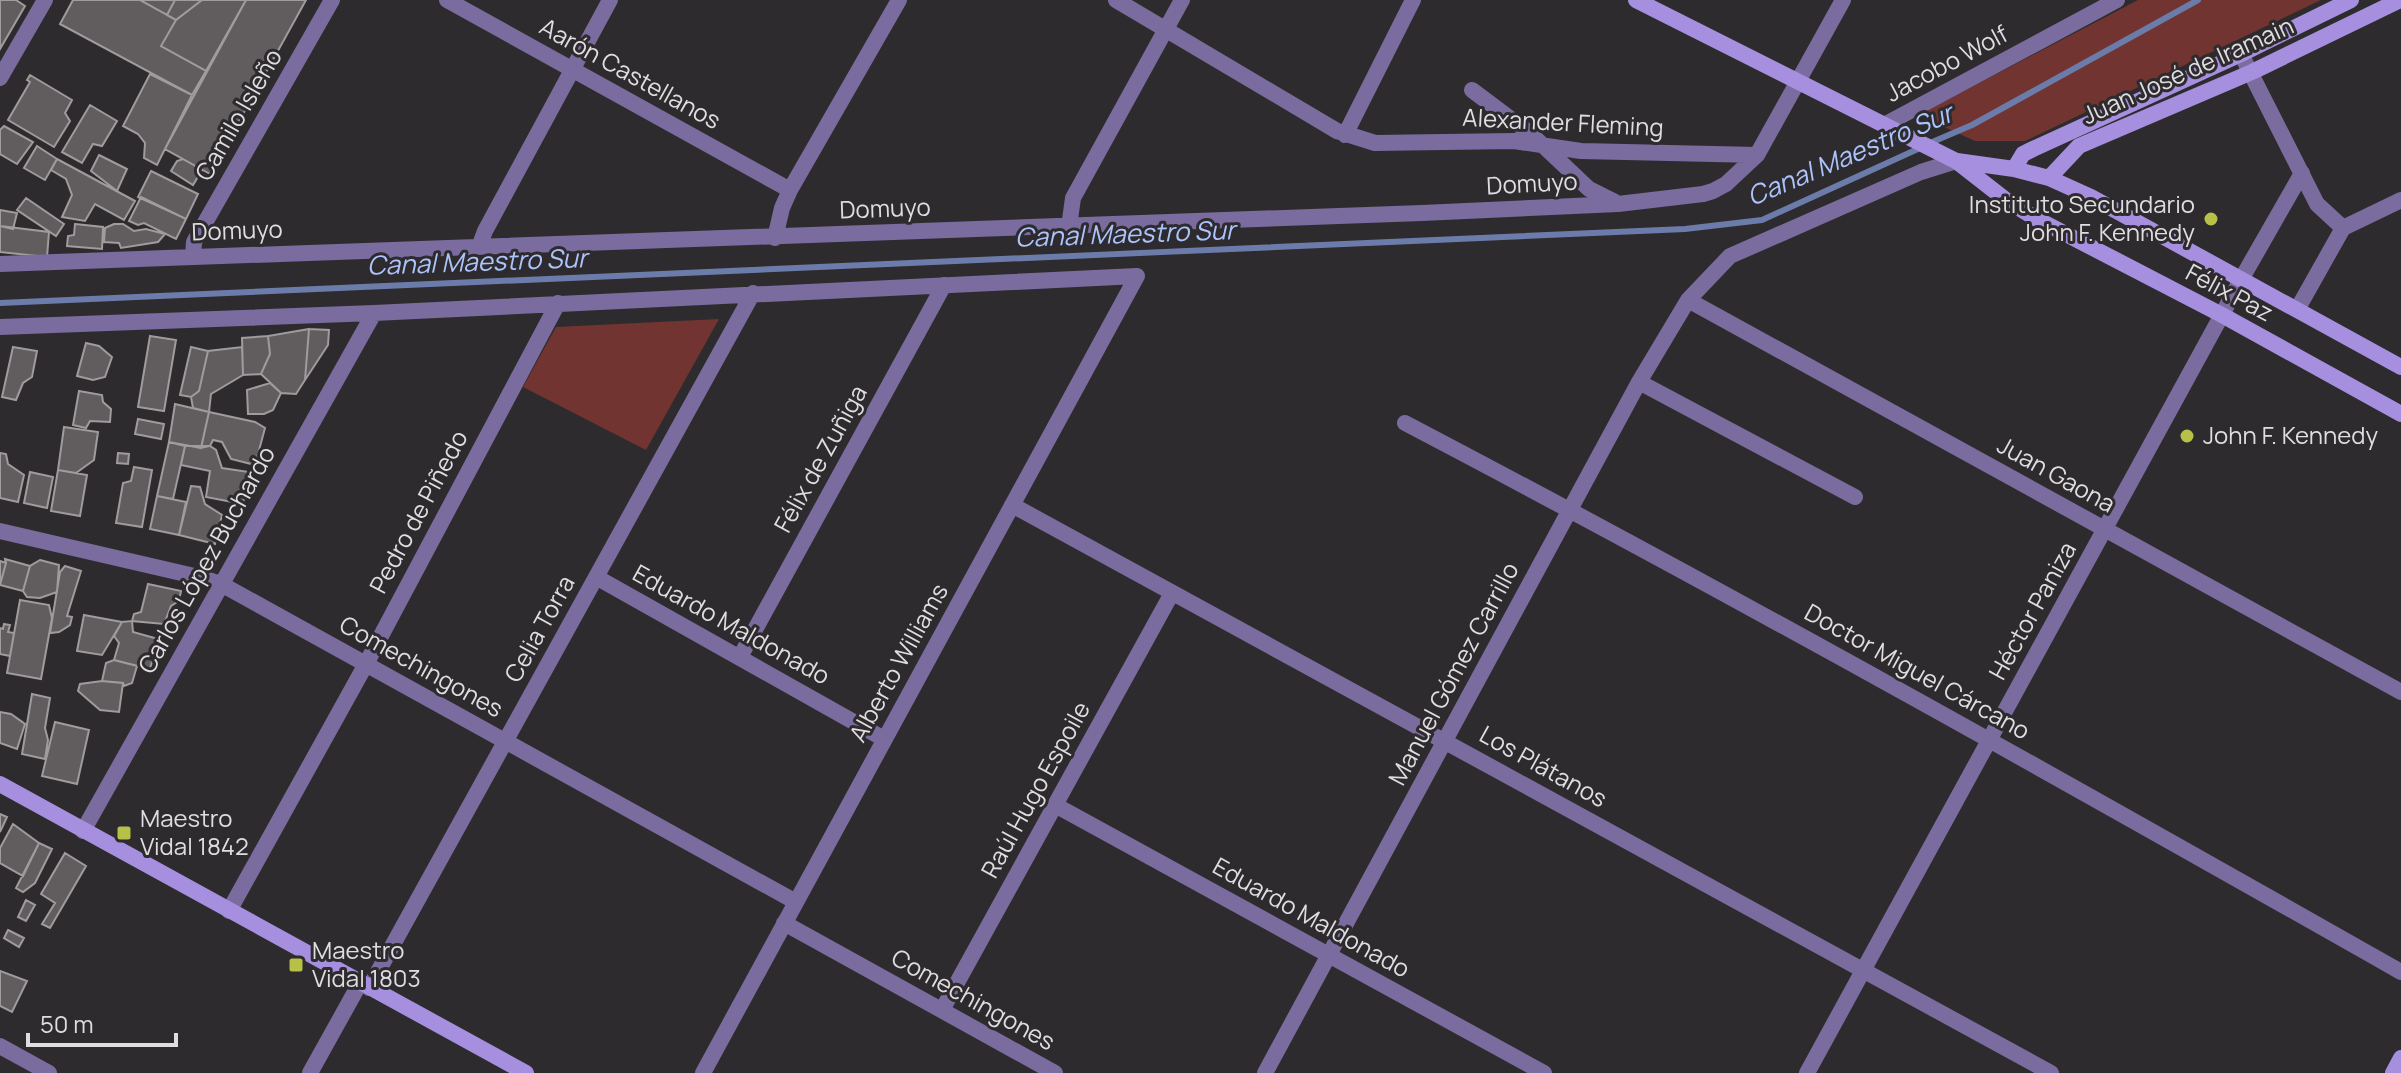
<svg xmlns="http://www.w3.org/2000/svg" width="2401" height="1073" font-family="Manrope,sans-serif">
	<rect width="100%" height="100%" fill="#2e2b2e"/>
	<path fill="#713430" d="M2138,0h183l-296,141h-50l-57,-26z
		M719,319l-73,131 -123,-63 33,-60z"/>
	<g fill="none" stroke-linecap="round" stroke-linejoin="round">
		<path stroke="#6c7caa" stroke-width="6" d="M1930,143l42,-18 226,-125
			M0,303l1685,-74 77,-9 158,-72"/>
	</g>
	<path fill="#615c5e" stroke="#a09b9c" stroke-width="2" d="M0,0h16l9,6 -25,43z
		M73,0h67l36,20 -15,26 45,25 -14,24 -132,-71z
		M140,0h35l-8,15z
		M175,0h27l-26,20 -9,-5z
		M202,0h44l-40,71 -45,-25 15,-26z
		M246,0h60l-96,174 -45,-25z
		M150,74l42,21 -35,70 -13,-7 1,-15 -7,-9 -15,-8z
		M30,75l42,25 -7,13 5,8 -16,26 -46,-27 22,-38 -3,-2z
		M90,105l27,16 -15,25 -9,-2 -11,19 -20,-11z
		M4,126l29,16 -16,22 -17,-10v-24z
		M37,146l20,13 -12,21 -21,-12z
		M99,155l28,14 -10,22 -26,-20z
		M57,159l78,42 -11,19 -29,-16 -10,17 -23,-4 10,-22 -6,-16 -15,-9z
		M183,159l19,11 -9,15 -22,-14 6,-10z
		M151,171l47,23 -12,25 -48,-22z
		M141,197l45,22 -10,20 -32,-16 -6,2 -9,-4z
		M26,198l38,26 -8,12 -39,-26z
		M0,210l17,3 -4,16 -13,-3z
		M75,224l28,3 -1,22 -35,-3 1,-10 6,-1z
		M114,224h9l11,7 12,-2 19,5 -7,8 -37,6 -2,-5 -15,-1 1,-14z
		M0,226l49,6 -2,25 -47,-5z
		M309,329l-4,51 -9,14 -15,-1 -20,-19 9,-20 -2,-18z
		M309,329l20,1 -1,15 -23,35z
		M150,336l26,4 -12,71 -26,-4z
		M268,336l2,18 -9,20 -18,1 -1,-37z
		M86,343l13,3 13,11 -7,20 -12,3 -16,-4z
		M13,347l24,4 -5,26 -9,6 -7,17 -14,-3z
		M191,347l17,4 -9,40 -8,6 -11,-2z
		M242,347l1,28 -32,19 -2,18 -16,-4 -2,-11 8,-6 9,-40z
		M270,383l11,10 -8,17 -9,4h-16l-1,-24z
		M79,391l23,4 1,7 8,7 -1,13 -20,-1 -4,7 -13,-3z
		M175,404l34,8 -8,36 -32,-6z
		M209,412l46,10 10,6 -10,37 -24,-6 -9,-17 -9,-2 -3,6 -9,2z
		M138,419l26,5 -3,15 -26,-5z
		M64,427l34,5 -4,28 -18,13 -18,-3z
		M169,442l16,4 -12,53 -16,-3z
		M185,446h25l6,4 6,18 27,4 -6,32 -37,-7 4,-26 -29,-6z
		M0,453l6,1 2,10 16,11 -6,27 -18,-4z
		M118,453l11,1 -1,10 -11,-1z
		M134,467l18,3 -10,57 -26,-4 7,-40 8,-2z
		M58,470l29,5 -7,41 -29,-5z
		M30,472l23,5 -6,31 -23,-5z
		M191,486l9,1 5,17 17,11 -7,29 -36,-9z
		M157,496l29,6 -7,33 -29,-6z
		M5,559l25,7 -7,25 -23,-6 6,-22z
		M40,560l19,5 -2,27 -17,6 -13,-1 -4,-6 7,-25z
		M0,561l6,2 -6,22z
		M65,566l16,5 -14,45 5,1 -2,8 -11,7 -9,1 10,-61z
		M148,584l33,7 -2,10 -8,5 -7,18 -32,-3 2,-7 7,-2z
		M20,600l29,5 3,13 -11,61 -34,-6z
		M84,615l38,7 -20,33 -25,-4z
		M132,621l1,11 25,7 -8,30 -36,-9 5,-17 -5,-7 8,-14z
		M4,624l6,1 -2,7 6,1 -4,23 -10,-2v-26l3,1z
		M114,660l23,6 -5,17 -8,3 -1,-3 -21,-2 4,-18z
		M102,681l21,2 -4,29 -19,-2 -22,-19 2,-7z
		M32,694l18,4 -5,30 3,12 -3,19 -23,-5z
		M0,712l11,2 14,10 -8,25 -17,-6z
		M55,722l34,8 -12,54 -35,-8z
		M0,814l7,3 -7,15z
		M13,824l26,19 -16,33 -23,-13v-15z
		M39,843l13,6 -17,34 -12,9 -7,-4z
		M65,853l21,13 -36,62 -8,-4 13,-21 -14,-9z
		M26,900l9,5 -9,16 -8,-4z
		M8,930l16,8 -5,9 -15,-9z
		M0,971l27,10 -15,31 -12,-6z"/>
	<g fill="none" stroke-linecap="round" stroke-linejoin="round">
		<path stroke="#7a6c9e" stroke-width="16" d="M447,0l343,190
			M1116,0l221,131 38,12 139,-2 67,10 176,4
			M2241,54l76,150 26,24
			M0,78l45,-78
			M1472,90l60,45 57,54 26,13
			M1884,125l233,-125
			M1345,135l68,-135
			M1069,227l4,-29 109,-198
			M775,238l7,-30 8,-18 109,-190
			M479,247l6,-16 125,-231
			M193,256l1,-14 138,-242
			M0,264l1422,-51 196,-9 85,-10 10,-3 13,-7 31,-29 86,-155
			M1688,300l713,392
			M2298,308l45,-80 58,-28
			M0,327l374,-14 763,-37
			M1639,382l216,115
			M1405,423c336,176 666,362 996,549
			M1012,505l1039,568
			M0,531l203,47 18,6 575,318
			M596,577l288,162
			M740,657l204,-372
			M1055,805l489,268
			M83,831l291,-518
			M229,911l137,-247 192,-361
			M784,923l271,150
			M369,988l384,-695
			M942,1010l230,-417
			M0,1046l49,27
			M310,1073l50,-90
			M703,1073l434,-797
			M1265,1073l374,-691 49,-82 42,-44 191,-84 35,-11
			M1807,1073l435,-795 60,-105"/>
		<path stroke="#a68fdf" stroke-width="16" d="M1636,0l320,161 50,39 29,18 187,97 179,99
			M1957,161l57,8 35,9 42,19 310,170
			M2014,169l9,-15 10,-5 208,-95 110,-54
			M2049,178l30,-32 173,-74 148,-72
			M0,784l526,289
			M2393,1073l8,-15"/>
	</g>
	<g fill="#b7c148" stroke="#2e2b2e" stroke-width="3">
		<circle cx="2211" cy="219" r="8"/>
		<circle cx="2187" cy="436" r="8"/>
		<rect x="116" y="825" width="16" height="16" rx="4"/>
		<rect x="288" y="957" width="16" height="16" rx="4"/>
	</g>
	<g text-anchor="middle" stroke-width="6" stroke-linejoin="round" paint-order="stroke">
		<g font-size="24" fill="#dfdddf" stroke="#2e2b2e">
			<text transform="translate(1947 64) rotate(-28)" y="8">Jacobo Wolf</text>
			<text transform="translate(2188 71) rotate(-24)" y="8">Juan José de Iramain</text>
			<text transform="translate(630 74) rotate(29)" y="8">Aarón Castellanos</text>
			<text transform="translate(239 115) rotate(-60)" y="8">Camilo Isleño</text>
			<text transform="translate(1563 123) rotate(3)" y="8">Alexander Fleming</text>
			<text transform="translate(1532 184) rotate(-3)" y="8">Domuyo</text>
			<text transform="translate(885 209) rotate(-2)" y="8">Domuyo</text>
			<text transform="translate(237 231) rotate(-2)" y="8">Domuyo</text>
			<text transform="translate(2229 293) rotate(28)" y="8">Félix Paz</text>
			<text transform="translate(821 459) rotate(-61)" y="8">Félix de Zuñiga</text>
			<text transform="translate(2056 475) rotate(29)" y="8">Juan Gaona</text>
			<text transform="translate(419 512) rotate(-62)" y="8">Pedro de Piñedo</text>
			<text transform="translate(207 560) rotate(-61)" y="8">Carlos López Buchardo</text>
			<text transform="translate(2033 611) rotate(-61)" y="8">Héctor Paniza</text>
			<text transform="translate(731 625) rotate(29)" y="8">Eduardo Maldonado</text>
			<text transform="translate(540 629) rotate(-61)" y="8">Celia Torra</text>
			<text transform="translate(899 663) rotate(-61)" y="8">Alberto Williams</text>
			<text transform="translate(421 667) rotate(29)" y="8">Comechingones</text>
			<text transform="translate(1917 672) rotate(29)" y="8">Doctor Miguel Cárcano</text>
			<text transform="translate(1454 674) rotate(-62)" y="8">Manuel Gómez Carrillo</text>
			<text transform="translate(1543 767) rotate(29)" y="8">Los Plátanos</text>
			<text transform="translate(1036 790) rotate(-61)" y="8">Raúl Hugo Espoile</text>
			<text transform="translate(1311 918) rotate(29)" y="8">Eduardo Maldonado</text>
			<text transform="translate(973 1000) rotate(29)" y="8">Comechingones</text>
		</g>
		<g font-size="24" fill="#dfdddf" stroke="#2e2b2e" text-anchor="start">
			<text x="2195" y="213" text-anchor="end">Instituto Secundario<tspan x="2195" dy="28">John F. Kennedy</tspan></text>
			<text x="2203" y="444">John F. Kennedy</text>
			<text x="140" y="827">Maestro<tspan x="140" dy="28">Vidal 1842</tspan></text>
			<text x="312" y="959">Maestro<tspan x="312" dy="28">Vidal 1803</tspan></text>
		</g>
		<g font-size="26" font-style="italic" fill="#acc3fc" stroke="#2e2b2e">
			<text transform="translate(1850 155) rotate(-23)" y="9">Canal Maestro Sur</text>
			<text transform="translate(1125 234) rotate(-2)" y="9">Canal Maestro Sur</text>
			<text transform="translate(477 262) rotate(-2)" y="9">Canal Maestro Sur</text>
		</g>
	</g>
	<path d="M28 1033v12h148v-12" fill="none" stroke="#dfdddf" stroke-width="4"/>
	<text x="40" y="1033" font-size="24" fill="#dfdddf" stroke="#2e2b2e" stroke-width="6" paint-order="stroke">50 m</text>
</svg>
